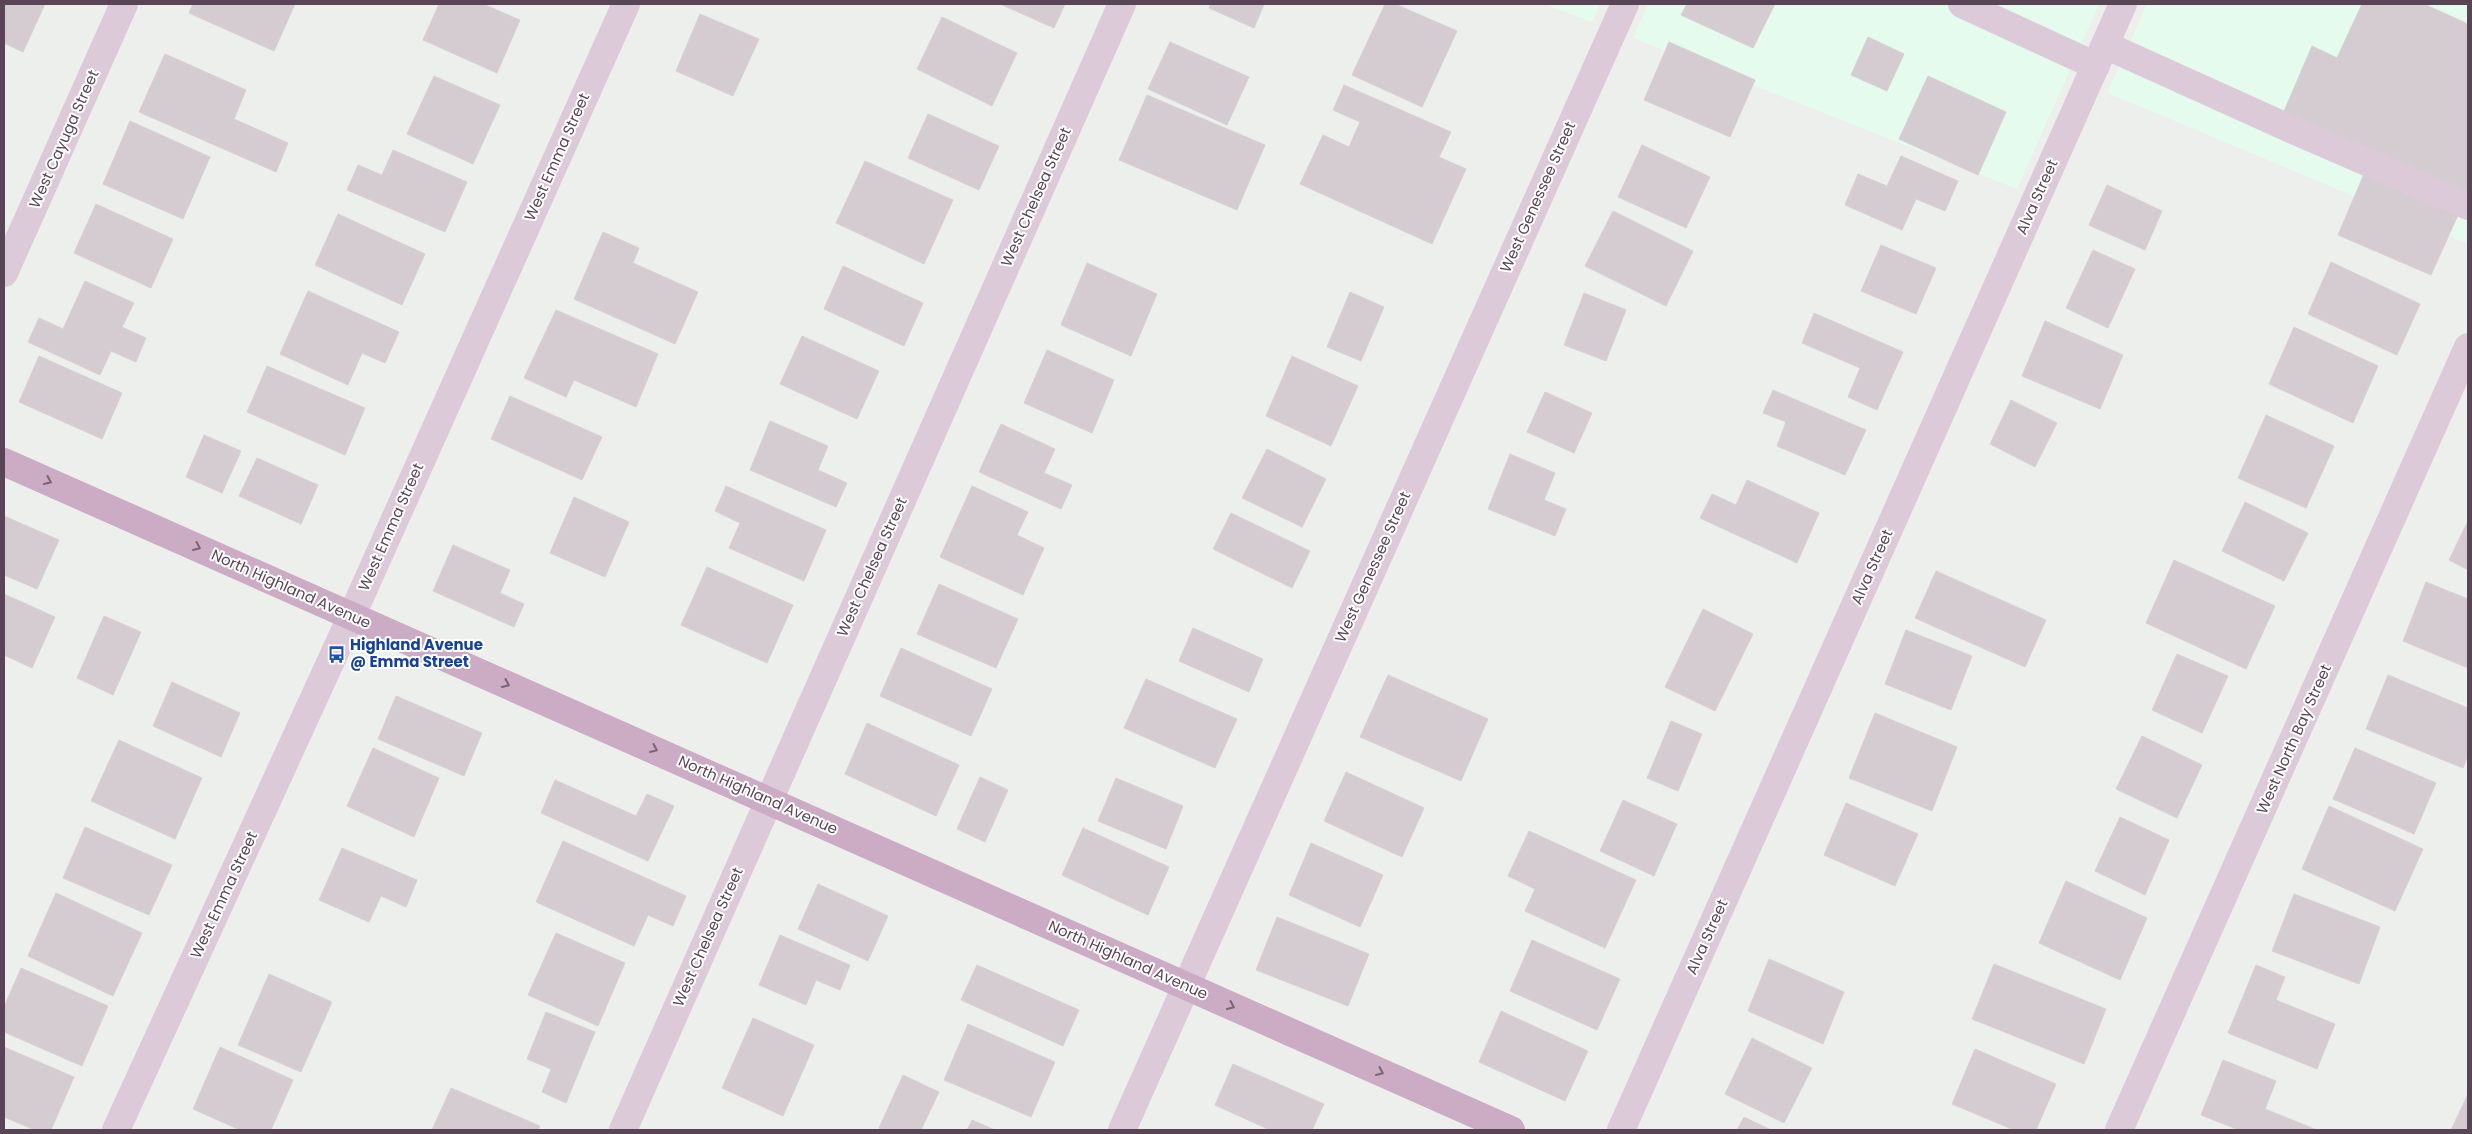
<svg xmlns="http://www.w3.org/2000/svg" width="2472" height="1134" font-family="Poppins,sans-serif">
	<rect width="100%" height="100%" fill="#edefec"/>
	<path fill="#e4fbee" d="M1544,4h56l-8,18z
		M1648,4h451l-82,185 -384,-151z
		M2147,4h321v240l-360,-151 -50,111z"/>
	<path fill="#d4ccd1" stroke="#d8d0d4" d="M4,4h41l-22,48 -19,-9z
		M193,4h102l-21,47 -85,-38z
		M439,4h44l37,16 -23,53 -74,-33z
		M1000,4h65l-11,24z
		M1211,4h53l-10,24 -45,-20z
		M1385,4h10l62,27 -35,76 -70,-32z
		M1687,4h88l-22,44 -72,-33z
		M2362,4h62l44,20v174l-186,-82 30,-70 25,12z
		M700,14l59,25 -26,57 -57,-25z
		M942,17l75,36 -25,53 -75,-37z
		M1868,37l36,17 -17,37 -36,-16z
		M1170,42l79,35 -22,48 -79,-36z
		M1669,42l86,38 -25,57 -86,-37z
		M165,54l81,36 -12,29 54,24 -12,29 -137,-60z
		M434,76l66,29 -27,59 -66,-30z
		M1928,76l78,36 -28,63 -79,-36z
		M1344,85l107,47 -12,25 27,12 -34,75 -132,-60 23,-49 26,12 11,-25 -27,-12z
		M1147,95l118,50 -28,65 -118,-50z
		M928,114l71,32 -20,44 -71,-32z
		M130,121l80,36 -27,62 -80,-35z
		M1642,145l68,32 -24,51 -68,-31z
		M393,150l74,32 -22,50 -98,-42 11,-25 24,10z
		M1901,156l57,25 -13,30 -29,-12 -14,31 -57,-25 13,-31 29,12z
		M865,161l88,39 -29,64 -88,-41z
		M2364,174l94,41 -27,60 -93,-40z
		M2107,185l55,26 -17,39 -56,-25z
		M96,204l77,35 -22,49 -77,-35z
		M1613,211l80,40 -27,55 -81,-40z
		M338,214l87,40 -23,51 -87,-40z
		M603,232l36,16 -6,15 65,29 -23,52 -101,-45z
		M1881,245l55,23 -20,46 -55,-23z
		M2093,250l42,19 -27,59 -42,-20z
		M2331,262l89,42 -23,51 -89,-41z
		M1087,263l70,31 -26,62 -70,-31z
		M843,266l80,37 -19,43 -80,-37z
		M85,281l49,22 -12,24 24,11 -10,24 -25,-11 -11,24 -72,-33 11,-24 24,11z
		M308,291l91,41 -14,31 -23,-10 -14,32 -68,-31z
		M1350,292l34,15 -23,54 -34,-14z
		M1584,293l42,17 -20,51 -42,-16z
		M556,310l102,44 -22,53 -62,-27 -8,17 -42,-19z
		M1814,313l89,39 -26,58 -29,-13 12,-29 -58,-25z
		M2045,321l78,34 -23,54 -78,-33z
		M2294,327l84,39 -25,57 -84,-39z
		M802,336l77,35 -22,48 -77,-35z
		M1047,350l67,30 -22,53 -68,-30z
		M39,356l83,37 -20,46 -83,-37z
		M1292,356l66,30 -27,60 -65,-30z
		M267,366l98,42 -20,47 -98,-43z
		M1773,390l93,40 -21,45 -68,-29 9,-24 -23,-9z
		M1545,392l47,21 -18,40 -47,-21z
		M510,396l92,41 -20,43 -91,-41z
		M2011,400l46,23 -22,44 -45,-23z
		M2266,415l68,31 -28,62 -68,-30z
		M770,421l58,25 -10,24 29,13 -11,24 -86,-37z
		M1001,424l54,25 -11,24 28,12 -11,24 -82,-37z
		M204,435l37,16 -19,42 -36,-16z
		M1267,449l59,30 -24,48 -60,-29z
		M1510,454l45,19 -11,27 22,9 -11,27 -67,-27z
		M257,458l61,27 -17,39 -62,-28z
		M1747,480l72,33 -22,50 -97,-45 12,-24 24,11z
		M726,486l100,44 -22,51 -75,-33 11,-25 -25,-12z
		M972,486l56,26 -11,23 27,13 -21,47 -83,-38z
		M574,497l55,25 -24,55 -55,-24z
		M2245,502l63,31 -24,48 -62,-30z
		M1231,513l79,38 -18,37 -79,-39z
		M4,516l55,24 -22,49 -33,-14z
		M2468,521v49l-19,-10z
		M453,545l57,25 -10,23 24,11 -10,23 -81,-36z
		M2174,560l101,46 -29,63 -100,-46z
		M707,567l86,38 -26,58 -86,-38z
		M1936,571l110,49 -21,47 -110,-49z
		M2426,582l42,17v69l-65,-27z
		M939,584l79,35 -22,49 -79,-34z
		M4,594l51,23 -23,51 -28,-13z
		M1703,609l50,25 -38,77 -50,-24z
		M104,616l37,16 -28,63 -36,-17z
		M1193,628l70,31 -14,33 -70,-31z
		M1906,630l66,26 -21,54 -66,-26z
		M901,648l91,41 -21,47 -91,-40z
		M2177,654l51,22 -26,57 -50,-23z
		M1388,675l100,44 -27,62 -101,-44z
		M2388,675l80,33v47l-5,13 -97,-39z
		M1146,679l91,40 -22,49 -91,-40z
		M172,682l68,31 -19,44 -68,-31z
		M396,696l86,37 -18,43 -86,-37z
		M1875,713l82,34 -25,64 -83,-33z
		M1671,721l31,13 -24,57 -31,-13z
		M867,723l92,42 -23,51 -91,-42z
		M2142,736l60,29 -25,53 -61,-29z
		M119,740l83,38 -27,61 -84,-38z
		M373,748l66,30 -25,59 -67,-31z
		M2355,748l81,35 -22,51 -81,-35z
		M1346,772l78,36 -22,49 -78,-36z
		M980,777l28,13 -23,52 -28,-13z
		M1116,778l67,28 -17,43 -68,-28z
		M555,780l81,36 11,-22 27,12 -26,55 -107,-48z
		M1623,800l54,24 -23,52 -54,-25z
		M1846,803l72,31 -23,52 -71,-31z
		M2329,806l94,43 -28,62 -93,-42z
		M2120,817l49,23 -24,55 -50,-24z
		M85,827l87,38 -23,50 -86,-37z
		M1083,828l86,39 -21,48 -86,-40z
		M1529,831l107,49 -31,68 -80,-37 10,-22 -27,-13z
		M563,841l123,55 -13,30 -25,-11 -14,31 -98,-44z
		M1311,843l72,32 -23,52 -71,-32z
		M342,848l75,32 -11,27 -25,-11 -12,26 -50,-22z
		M2066,881l81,37 -27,62 -81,-37z
		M818,884l70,32 -20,45 -70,-32z
		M56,893l86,40 -29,63 -85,-40z
		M2294,894l86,33 -21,57 -87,-33z
		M1277,917l92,37 -21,52 -92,-36z
		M556,933l69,30 -27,63 -70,-31z
		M780,935l70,30 -10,25 -24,-10 -10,25 -47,-20z
		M1532,940l88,39 -23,51 -87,-39z
		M1769,959l75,33 -21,52 -75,-33z
		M1994,964l112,45 -22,55 -112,-45z
		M977,965l102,45 -16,36 -102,-46z
		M2256,965l29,12 -9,23 59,24 -18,45 -89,-36z
		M21,968l87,38 -26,60 -78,-34v-25z
		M269,974l63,28 -31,70 -63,-27z
		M1501,1011l87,40 -23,50 -86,-39z
		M546,1012l49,20 -29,71 -24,-11 9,-23 -24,-10z
		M753,1018l61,27 -31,71 -61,-28z
		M968,1024l87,38 -24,55 -87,-37z
		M1752,1038l60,30 -28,55 -59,-29z
		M4,1047l70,30 -23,53h-16l-31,-13z
		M220,1047l73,33 -22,50h-31l-47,-21z
		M1975,1049l81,35 -20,46h-22l-62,-26z
		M2223,1060l53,21 -11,28 52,21h-78l-38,-15z
		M1233,1064l91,40 -12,26h-42l-55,-25z
		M903,1075l36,17 -18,38h-37l-5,-2z
		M451,1088l89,38 -2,4h-106z
		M2468,1094v36h-17z
		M1744,1117l27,13h-34z
		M972,1120l23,10h-28z"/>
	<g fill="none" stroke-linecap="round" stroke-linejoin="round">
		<path stroke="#dccad9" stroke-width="28" d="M1962,4l134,62
			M2105,45l188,85 175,76
			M4,273l120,-269
			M116,1130l236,-515 274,-611
			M623,1130l499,-1126
			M1122,1130l503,-1126
			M1621,1130l502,-1126
			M2119,1130l349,-783"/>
		<path stroke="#cbacc4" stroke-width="28" d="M4,462l1507,668"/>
	</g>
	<defs><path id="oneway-chevron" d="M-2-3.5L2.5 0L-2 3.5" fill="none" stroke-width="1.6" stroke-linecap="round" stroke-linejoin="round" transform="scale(1.25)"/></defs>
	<g stroke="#7b6476">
		<use href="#oneway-chevron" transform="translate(48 481) rotate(24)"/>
		<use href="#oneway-chevron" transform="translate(197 547) rotate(24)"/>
		<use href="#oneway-chevron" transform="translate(506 684) rotate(24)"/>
		<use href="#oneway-chevron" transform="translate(654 749) rotate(24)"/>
		<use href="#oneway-chevron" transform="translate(1231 1006) rotate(24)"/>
		<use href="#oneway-chevron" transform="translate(1380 1072) rotate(24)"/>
	</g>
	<defs>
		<symbol id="bus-bare" viewBox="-9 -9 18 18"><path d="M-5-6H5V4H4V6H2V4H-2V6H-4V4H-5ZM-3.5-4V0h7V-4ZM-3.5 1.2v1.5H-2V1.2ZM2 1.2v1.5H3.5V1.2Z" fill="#1a4fb4" stroke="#fff" stroke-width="2.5" paint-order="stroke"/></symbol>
	</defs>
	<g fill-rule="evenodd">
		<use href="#bus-bare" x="324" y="642" width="25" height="25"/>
	</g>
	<g text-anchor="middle" stroke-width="4" stroke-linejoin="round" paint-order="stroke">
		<g font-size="15" fill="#594555" stroke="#fff">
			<text transform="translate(64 139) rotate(-66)" y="5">West Cayuga Street</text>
			<text transform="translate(557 157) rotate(-66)" y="5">West Emma Street</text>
			<text transform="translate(1036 197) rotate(-66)" y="5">West Chelsea Street</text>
			<text transform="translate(1538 197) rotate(-66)" y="5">West Genessee Street</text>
			<text transform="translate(2037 197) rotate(-66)" y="5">Alva Street</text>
			<text transform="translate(391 527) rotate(-66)" y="5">West Emma Street</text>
			<text transform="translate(872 567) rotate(-66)" y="5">West Chelsea Street</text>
			<text transform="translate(1373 567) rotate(-66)" y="5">West Genessee Street</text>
			<text transform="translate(1872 567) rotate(-66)" y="5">Alva Street</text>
			<text transform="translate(291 589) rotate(24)" y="5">North Highland Avenue</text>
			<text transform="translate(2294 739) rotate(-66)" y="5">West North Bay Street</text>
			<text transform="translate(758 795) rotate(24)" y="5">North Highland Avenue</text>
			<text transform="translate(224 895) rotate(-65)" y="5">West Emma Street</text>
			<text transform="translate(708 937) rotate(-66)" y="5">West Chelsea Street</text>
			<text transform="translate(1707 937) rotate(-66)" y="5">Alva Street</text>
			<text transform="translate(1128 960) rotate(24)" y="5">North Highland Avenue</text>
		</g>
		<g font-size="15" font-weight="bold" fill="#164399" stroke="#fff" text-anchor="start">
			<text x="350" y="650">Highland Avenue<tspan x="350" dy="17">@ Emma Street</tspan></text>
		</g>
	</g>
	<rect width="2472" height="1134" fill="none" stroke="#594555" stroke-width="10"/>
</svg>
